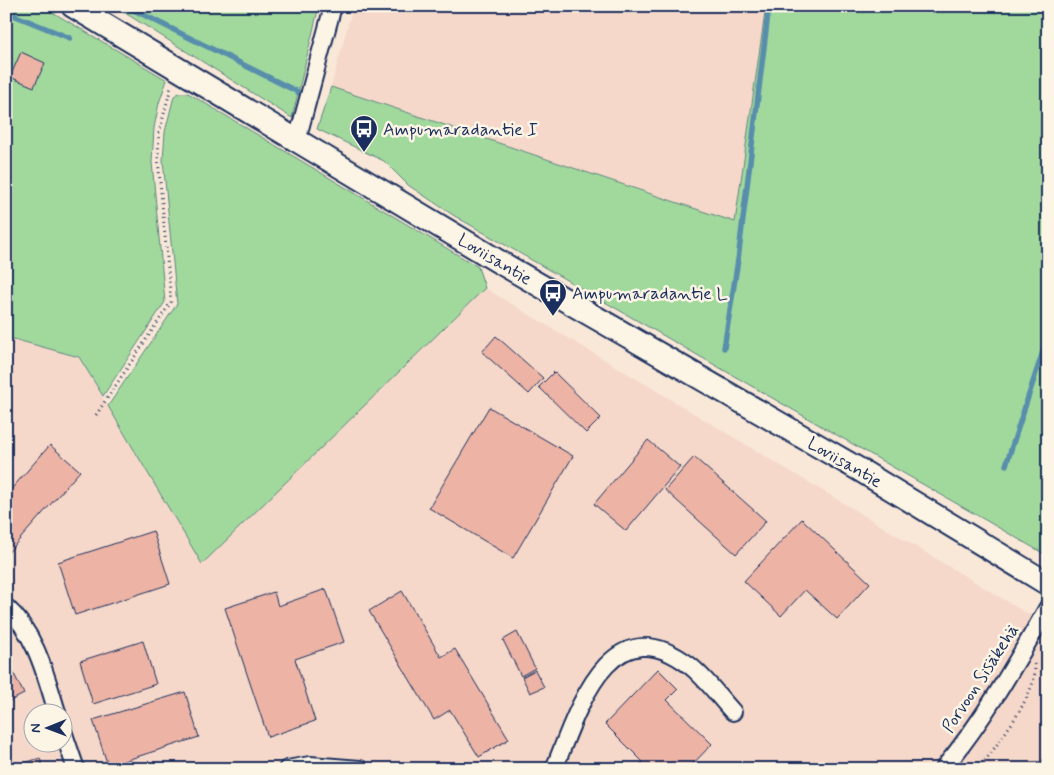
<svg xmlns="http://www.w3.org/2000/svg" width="1054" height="775" font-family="Mynerve,sans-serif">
	<rect width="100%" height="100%" fill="#f9e8d8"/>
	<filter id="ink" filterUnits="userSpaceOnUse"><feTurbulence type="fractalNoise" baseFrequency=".02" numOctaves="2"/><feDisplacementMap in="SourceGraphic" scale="10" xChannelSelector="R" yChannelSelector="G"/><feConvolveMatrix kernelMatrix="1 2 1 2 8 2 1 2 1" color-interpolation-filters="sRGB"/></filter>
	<g filter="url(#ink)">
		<path fill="#f5d8c9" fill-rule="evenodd" d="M353,6h413l-31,216 -404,-135z
			M485,288l563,338v143h-1042v-432l73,20 123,206zM32,712h30v30h-30z"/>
		<path fill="#a1d99d" stroke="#5e847e" d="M6,6h36l125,74 -8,23 -5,25 -2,34 13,140 -62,94 -24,-39 -73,-20z
			M114,6h205l-27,112z
			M766,6h282v550l-595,-341 -45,-30 -24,-24 -67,-32 14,-42 404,135z
			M179,93h9l290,174 7,21 -283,276 -94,-158 69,-102 -14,-144 2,-28 9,-36z"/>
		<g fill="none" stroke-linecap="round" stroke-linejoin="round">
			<path stroke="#588eab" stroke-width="5.5" d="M126,6l182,91
				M6,12l64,26
				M724,348l14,-88 31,-254
				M1006,465l42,-129"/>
		</g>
		<path fill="#edb4a6" stroke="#1b2f5e" d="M21,52l24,11 -11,24 -24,-10z
			M496,336l47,42 -14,16 -47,-42z
			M554,372l47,46 -15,15 -47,-46z
			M489,407l84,49 -60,102 -84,-50z
			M648,440l32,27 -54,64 -32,-27z
			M50,445l30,26 -74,84v-60z
			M694,457l72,64 -30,33 -71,-64z
			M802,519l68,64 -33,36 -32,-29 -24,26 -37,-35z
			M153,531l17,53 -95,31 -17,-53z
			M326,589l18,53 -49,17 20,62 -47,16 -43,-129 49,-16 4,14z
			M402,591l39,66 14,-8 54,90 -30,18 -29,-47 -16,10 -65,-109z
			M517,632l18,36 -14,8 -18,-36z
			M143,641l13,43 -63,20 -13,-43z
			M6,658l18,36 -18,9z
			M658,669l20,20 -11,11 45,44 -24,25h-52l7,-7 -38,-38z
			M535,670l9,17 -14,6 -8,-16z
			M185,692l14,45 -91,29 -15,-46z
			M1046,755h2v14h-11z
			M40,758l3,11h-37z"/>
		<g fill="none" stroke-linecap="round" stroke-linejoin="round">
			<defs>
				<path id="minor" d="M297,140l36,-134
					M6,607c30,26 40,70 51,105
					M62,728l14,41
					M287,769l23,-4 50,4
					M554,769c23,-56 54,-165 135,-104 16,12 30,32 44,47
					M943,769c41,-49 73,-106 105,-162"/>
				<path id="secondary" d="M73,6l423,254 364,210 188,114"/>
			</defs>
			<use href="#minor" stroke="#1b2f5e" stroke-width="20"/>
			<use href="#secondary" stroke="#1b2f5e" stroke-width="26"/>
			<path stroke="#1b2f5e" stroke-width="3" stroke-dasharray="1 4" stroke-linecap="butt" d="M96,415l75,-113 -13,-143 1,-26 12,-46
				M979,769c15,-21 63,-80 55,-105"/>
			<use href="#minor" stroke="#fcf5e5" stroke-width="16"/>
			<use href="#secondary" stroke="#fcf5e5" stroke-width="22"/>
		</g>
	</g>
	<defs>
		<symbol id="bus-pin" viewBox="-11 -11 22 30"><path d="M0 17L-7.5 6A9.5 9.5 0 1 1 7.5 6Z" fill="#1b2f5e" stroke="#fcf5e5"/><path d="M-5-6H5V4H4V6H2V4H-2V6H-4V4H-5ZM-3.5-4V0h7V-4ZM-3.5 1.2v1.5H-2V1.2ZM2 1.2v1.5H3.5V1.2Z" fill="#fff"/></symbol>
	</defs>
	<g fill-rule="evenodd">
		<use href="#bus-pin" x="348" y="113" width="32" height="43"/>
		<use href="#bus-pin" x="537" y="277" width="32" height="43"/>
	</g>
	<g text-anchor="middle" stroke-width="5" stroke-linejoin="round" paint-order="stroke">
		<g font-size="18" fill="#1b2f5e" stroke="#fcf5e5" text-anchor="start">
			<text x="383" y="135">Ampumaradantie I</text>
			<text x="572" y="299">Ampumaradantie L</text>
		</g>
		<g font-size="18" fill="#1b2f5e" stroke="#fcf5e5">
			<text transform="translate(495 259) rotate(31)" y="6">Loviisantie</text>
			<text transform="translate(845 462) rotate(30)" y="6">Loviisantie</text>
			<text transform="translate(980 678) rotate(-57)" y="6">Porvoon Sisäkehä</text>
		</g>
	</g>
	<rect width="1054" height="775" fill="none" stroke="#fcf5e5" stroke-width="25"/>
	<rect x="12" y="12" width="1029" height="750" fill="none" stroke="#1b2f5e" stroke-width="2" filter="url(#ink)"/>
	<g transform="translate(48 728) rotate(269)"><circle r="24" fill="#fcf5e5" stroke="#a2a6af"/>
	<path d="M0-4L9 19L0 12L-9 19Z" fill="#1b2f5e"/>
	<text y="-8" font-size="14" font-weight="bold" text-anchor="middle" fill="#1b2f5e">N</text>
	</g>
</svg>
